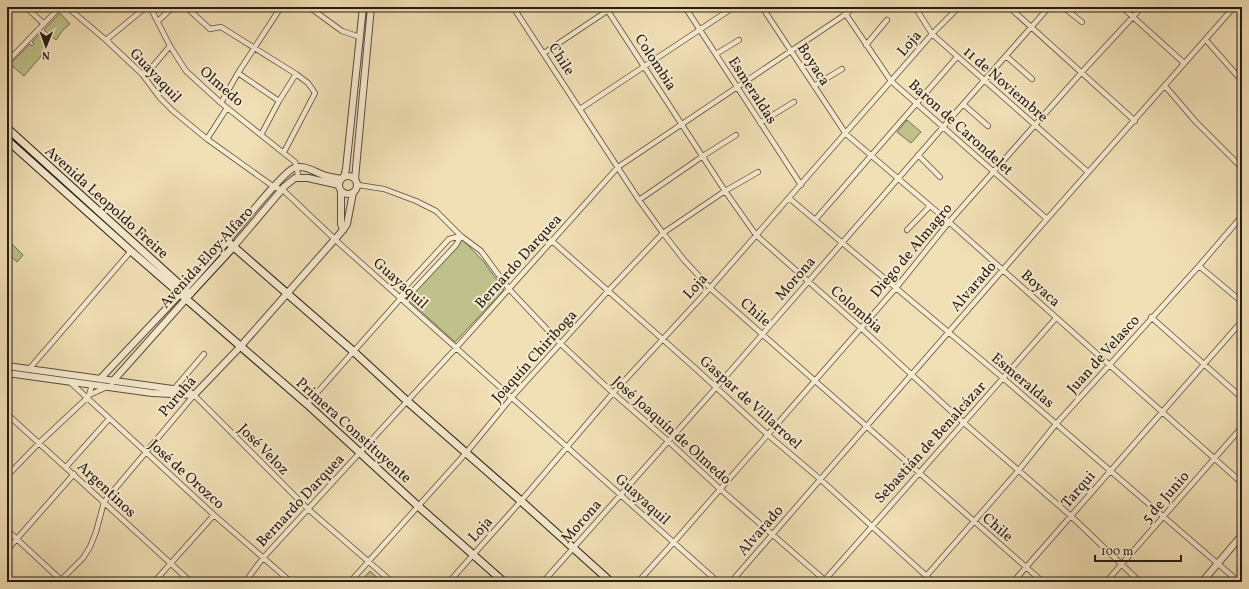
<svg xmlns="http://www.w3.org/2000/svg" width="1249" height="589" font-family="Vollkorn,serif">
	<rect width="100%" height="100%" fill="#f1dfb5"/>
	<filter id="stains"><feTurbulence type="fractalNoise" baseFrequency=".005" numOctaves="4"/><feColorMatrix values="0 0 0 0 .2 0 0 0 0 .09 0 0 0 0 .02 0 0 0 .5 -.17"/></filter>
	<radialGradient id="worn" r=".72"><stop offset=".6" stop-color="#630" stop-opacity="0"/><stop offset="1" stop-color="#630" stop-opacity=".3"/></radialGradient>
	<path fill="#bec18b" stroke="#726e50" d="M60,13l10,11 -7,6 -7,10 -12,-10z
		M39,35l10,8 -7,12 -18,21 -14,-12 20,-20 2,2 2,-2 -2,-2z
		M907,120l14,12 -10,11 -14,-11z
		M461,238l23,24 20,28 -49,52 -49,-44z
		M9,241l14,14 -6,7 -10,-9v-10z
		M370,571l12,11h-22z"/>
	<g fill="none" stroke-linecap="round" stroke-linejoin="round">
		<defs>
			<path id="minor" d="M26,7l18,17
				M67,7l39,33 36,34 18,24 13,13 34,28 67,48 9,3 58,55 377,337
				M150,7l20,39 16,25 35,32 74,59 2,6 1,9
				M186,7l24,22 11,-2 75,47 12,9 7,10 -31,59
				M309,7l33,24 18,6
				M513,7l126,193 24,33 21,27 26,28 333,294
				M685,7l116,178
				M762,7l84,127 103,88 293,261
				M841,7l50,74 156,138
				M915,7l17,27 156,138
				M1009,7l126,114
				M1063,7l19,15
				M1122,7l62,56
				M608,11l117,180 31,44 105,93 103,95 107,93 69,66
				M158,21l15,-14
				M106,40l40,-33
				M1206,40l36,41
				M866,45l21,-25
				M544,53l69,-46
				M716,54l23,-14
				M1006,56l26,23
				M7,62l53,-55
				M238,73l41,28
				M142,74l6,-2 22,-26
				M814,86l28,-17
				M1165,86l31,36 46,46
				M221,103l17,-30 43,-66
				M963,104l25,22
				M580,109l154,-102
				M760,123l34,-21
				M261,135l18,-34 17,-27
				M207,139l20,-31
				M918,155l22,22
				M358,185l26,4 32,12 20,10 25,25 20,15 28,38 52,55 52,49 55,48 52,48 107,93
				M789,198l214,180 236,204
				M639,200l64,-44 33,-21
				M815,220l142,-163
				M907,230l23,-24
				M552,241l143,127 73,67 52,44 113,103
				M1199,266l43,36
				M401,298l4,-11 44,-48 12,-3
				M1151,317l91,81
				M30,368l101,-117
				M70,382l144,133 77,67
				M174,389l30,-35
				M89,395l18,-8
				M307,404l94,-106 11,-6 44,-47 5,-9
				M7,414l184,168
				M66,467l43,-48
				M7,476l32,-33 48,-45 2,-3 3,-10
				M7,530l54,50
				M7,550l67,-76
				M59,582l24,-24 7,-11 6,-15 8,-30 90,-107 114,114 84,73
				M154,582l60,-67
				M245,582l18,-24 193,-210 162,-181 228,-153 8,-7
				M350,582l116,-129 46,-56 96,-106 55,-58 62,-42 33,-19
				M449,582l72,-81 92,-108 97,-105 222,-254 27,-27
				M543,582l170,-191 230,-264 106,-120
				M638,582l36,-40 222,-254 53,-66 132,-149 61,-66
				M731,582l316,-363 187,-212
				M823,582l233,-264
				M921,582l97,-111 38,-47 143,-158 43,-50
				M1013,582l229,-261
				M1106,582l136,-155"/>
			<path id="tertiary" d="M339 185a9 9 0 1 1 18 0a9 9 0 1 1-18 0Z
				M344,177l2,-8 17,-162
				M355,179l16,-172
				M341,191v33l2,6
				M227,241c10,-11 57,-70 67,-73 11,-4 22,5 32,8 5,1 10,2 15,3
				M234,246l51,-60 10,-8h13l31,7
				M7,366l180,25 7,4
				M7,373l145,20 40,2
				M100,379l80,-85
				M112,382l74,-83
				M194,395l46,-48 103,-117 4,-6 6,-31
				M1202,582l40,-47"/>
			<path id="secondary" d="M7,128l183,166
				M7,140l124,111 176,153 111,102 86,76
				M180,294l47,-53 126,110 54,50 114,100 90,81
				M187,297l47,-51"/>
		</defs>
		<use href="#minor" stroke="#594d3c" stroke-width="6"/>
		<use href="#tertiary" stroke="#594d3c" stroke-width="8"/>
		<use href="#secondary" stroke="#261c14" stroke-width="9"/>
		<use href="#minor" stroke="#f6eacf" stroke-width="4.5"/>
		<use href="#tertiary" stroke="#f6eacf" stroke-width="6"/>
		<use href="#secondary" stroke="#f6eacf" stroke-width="7"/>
	</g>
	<g text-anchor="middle" stroke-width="4" stroke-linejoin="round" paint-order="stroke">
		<g font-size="15" fill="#261c14" stroke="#f6eacf">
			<text transform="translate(909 43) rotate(-49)" y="5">Loja</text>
			<text transform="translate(562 59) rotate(57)" y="5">Chile</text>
			<text transform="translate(656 62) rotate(57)" y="5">Colombia</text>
			<text transform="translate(814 64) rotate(57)" y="5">Boyaca</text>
			<text transform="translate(156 75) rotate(47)" y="5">Guayaquil</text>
			<text transform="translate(1006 84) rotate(41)" y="5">11 de Noviembre</text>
			<text transform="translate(222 86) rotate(41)" y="5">Olmedo</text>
			<text transform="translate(753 90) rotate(57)" y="5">Esmeraldas</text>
			<text transform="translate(961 127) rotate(42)" y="5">Baron de Carondelet</text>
			<text transform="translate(107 202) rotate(42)" y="5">Avenida Leopoldo Freire</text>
			<text transform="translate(911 250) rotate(-50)" y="5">Diego de Almagro</text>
			<text transform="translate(206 257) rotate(-48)" y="5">Avenida Eloy Alfaro</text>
			<text transform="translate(518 261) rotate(-48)" y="5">Bernardo Darquea</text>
			<text transform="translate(795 278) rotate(-49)" y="5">Morona</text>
			<text transform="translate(401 283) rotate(42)" y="5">Guayaquil</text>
			<text transform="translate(695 286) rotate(-48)" y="5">Loja</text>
			<text transform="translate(973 286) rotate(-49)" y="5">Alvarado</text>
			<text transform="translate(1041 288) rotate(42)" y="5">Boyaca</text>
			<text transform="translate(857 309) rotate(41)" y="5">Colombia</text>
			<text transform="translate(756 312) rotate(41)" y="5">Chile</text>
			<text transform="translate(1103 354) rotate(-48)" y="5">Juan de Velasco</text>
			<text transform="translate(534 356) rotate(-48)" y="5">Joaquín Chiriboga</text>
			<text transform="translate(1023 380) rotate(40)" y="5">Esmeraldas</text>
			<text transform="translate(177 396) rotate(-49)" y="5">Puruhá</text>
			<text transform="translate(751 402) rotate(42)" y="5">Gaspar de Villarroel</text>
			<text transform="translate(354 430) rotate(42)" y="5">Primera Constituyente</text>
			<text transform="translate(672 430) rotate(42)" y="5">José Joaquín de Olmedo</text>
			<text transform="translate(930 442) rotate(-48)" y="5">Sebastián de Benalcázar</text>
			<text transform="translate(264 449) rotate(45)" y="5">José Veloz</text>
			<text transform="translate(187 474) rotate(42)" y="5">José de Orozco</text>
			<text transform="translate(107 489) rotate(43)" y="5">Argentinos</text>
			<text transform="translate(1078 489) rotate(-49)" y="5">Tarqui</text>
			<text transform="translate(1165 497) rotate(-49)" y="5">5 de Junio</text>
			<text transform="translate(643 499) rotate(42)" y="5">Guayaquil</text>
			<text transform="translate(300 500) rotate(-47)" y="5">Bernardo Darquea</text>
			<text transform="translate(581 521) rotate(-49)" y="5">Morona</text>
			<text transform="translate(998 527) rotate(41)" y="5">Chile</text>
			<text transform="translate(480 529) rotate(-48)" y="5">Loja</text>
			<text transform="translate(760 530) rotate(-49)" y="5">Alvarado</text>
		</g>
	</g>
	<rect width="1249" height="589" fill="none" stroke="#f1dfb5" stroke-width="24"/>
	<rect x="8" y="8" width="1233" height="573" fill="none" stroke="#261c14" stroke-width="2"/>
	<rect x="12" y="12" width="1225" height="565" fill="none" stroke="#261c14"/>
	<g transform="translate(46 46) rotate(181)" stroke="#f6eacf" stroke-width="3" paint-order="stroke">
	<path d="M0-3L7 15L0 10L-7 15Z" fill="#261c14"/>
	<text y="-6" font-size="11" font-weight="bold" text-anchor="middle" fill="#261c14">N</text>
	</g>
	<path d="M1095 555v6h86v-6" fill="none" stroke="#261c14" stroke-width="2"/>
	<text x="1101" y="555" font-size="12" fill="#261c14" stroke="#f6eacf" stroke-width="3" paint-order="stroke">100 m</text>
	<rect width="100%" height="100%" filter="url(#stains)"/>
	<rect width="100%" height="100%" fill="url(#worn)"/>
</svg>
